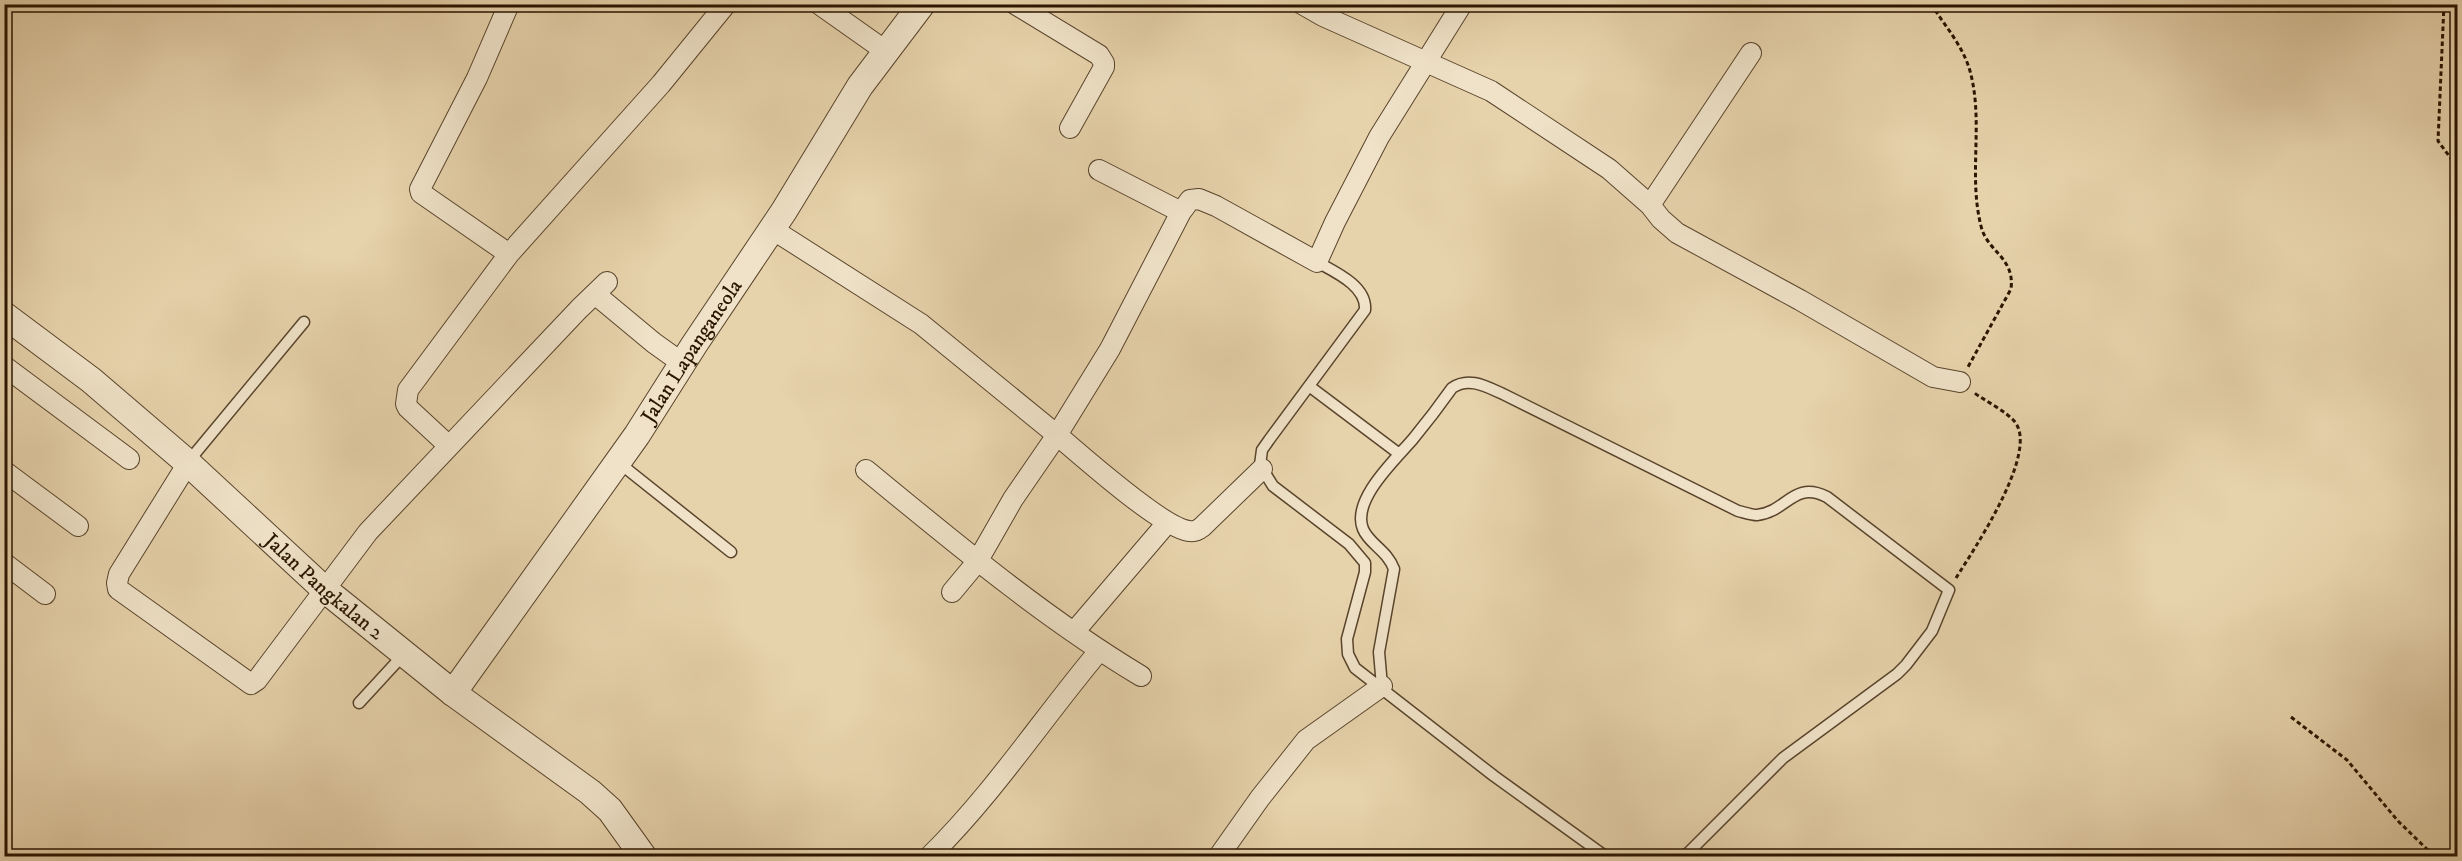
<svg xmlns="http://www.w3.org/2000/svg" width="2462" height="861" font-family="'IM FELL DW Pica',serif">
	<rect width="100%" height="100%" fill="#e6d2ab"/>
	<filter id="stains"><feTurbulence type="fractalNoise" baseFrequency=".00333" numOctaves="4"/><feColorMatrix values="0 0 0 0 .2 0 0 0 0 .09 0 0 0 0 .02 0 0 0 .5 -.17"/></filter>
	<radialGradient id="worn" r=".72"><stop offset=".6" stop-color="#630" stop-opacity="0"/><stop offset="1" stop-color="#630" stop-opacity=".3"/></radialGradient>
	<path fill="#e0a77a" stroke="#2a1500" stroke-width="1.5" d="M2268,4h16l-6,8z"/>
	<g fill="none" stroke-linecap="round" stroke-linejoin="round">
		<defs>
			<path id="service" d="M1317,262c18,10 50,24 48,48l-96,130 -7,10 -2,15 13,21 76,58 16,19v9l-18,67 1,15 7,14 139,108 111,80
				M1309,386l89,67
				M188,462l116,-140
				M618,462l113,90
				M1382,686l-3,-34 15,-83c-7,-19 -25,-25 -31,-40 -12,-29 33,-70 50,-90 14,-17 27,-34 39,-51 17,-12 35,-1 51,6l235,117c5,1 13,4 19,4 30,-3 36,-35 70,-18l122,93 -17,41 -26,34 -9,9 -114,84 -98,98
				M359,703l46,-50"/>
			<path id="minor" d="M819,4l68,48
				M1015,4l84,51 5,8v4l-34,61
				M1302,4l21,12 168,75 118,78 41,36 11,14 16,14 123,67 133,77 27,5
				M1099,170l82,42
				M1650,205l101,-152
				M772,229l149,95 136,111 -44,64 -36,63 -25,30
				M509,254l-88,-61 -1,-4 57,-111 32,-74
				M595,294l59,49 28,20
				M4,366l125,93
				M449,446l-41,-38 -2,-4 2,-14 101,-136 152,-170 65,-80
				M188,463l-69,111 -2,9 1,6 133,95 6,-4 111,-148 211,-223 28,-27
				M1262,469l-60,58c-4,3 -7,5 -13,4 -27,-3 -108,-76 -132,-96l53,-86 71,-137 9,-12 9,-1 17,7 101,56 18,-40 44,-85 83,-133
				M866,470c89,73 177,147 275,206
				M4,471l74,55
				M4,563l41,31
				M1074,632l93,-109
				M930,856c63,-62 112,-137 169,-205
				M1219,856l41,-58 46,-58 76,-54"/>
			<g id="tertiary">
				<path id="s1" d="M4,315l87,65 97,83 136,126 129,104 137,99 20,18 33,46"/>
				<path id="s2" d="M453,693l184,-258 57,-90 90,-134 76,-125 62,-82"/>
			</g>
		</defs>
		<use href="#service" stroke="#59442b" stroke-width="13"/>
		<use href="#minor" stroke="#59442b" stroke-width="22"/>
		<use href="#tertiary" stroke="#59442b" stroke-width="28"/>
		<path stroke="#2a1500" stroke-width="3" stroke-dasharray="4.5 3" stroke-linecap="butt" d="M1931,4c14,22 32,42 39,67 14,51 -2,104 11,155 6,26 34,31 30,63l-43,78
			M2444,4l-6,137 20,27
			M1956,578c18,-29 83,-125 59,-156 -8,-10 -31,-22 -42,-30
			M2291,717l56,43 51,61 36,35"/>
		<use href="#service" stroke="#efe2c8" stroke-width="10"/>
		<use href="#minor" stroke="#efe2c8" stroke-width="20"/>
		<use href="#tertiary" stroke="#efe2c8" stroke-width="26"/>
	</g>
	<g text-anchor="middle" stroke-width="4.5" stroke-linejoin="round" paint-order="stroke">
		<g font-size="21" fill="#2a1500" stroke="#efe2c8">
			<text dy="7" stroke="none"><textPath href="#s2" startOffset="417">Jalan Lapanganeola</textPath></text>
			<text dy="7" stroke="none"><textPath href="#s1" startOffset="420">Jalan Pangkalan 2</textPath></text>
		</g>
	</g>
	<rect width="2462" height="861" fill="none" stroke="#e6d2ab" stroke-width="24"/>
	<rect x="6" y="6" width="2450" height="849" fill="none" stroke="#2a1500" stroke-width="3"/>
	<rect x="12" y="12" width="2438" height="837" fill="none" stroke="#2a1500" stroke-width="1.5"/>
	<rect width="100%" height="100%" filter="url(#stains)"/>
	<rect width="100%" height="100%" fill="url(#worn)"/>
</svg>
